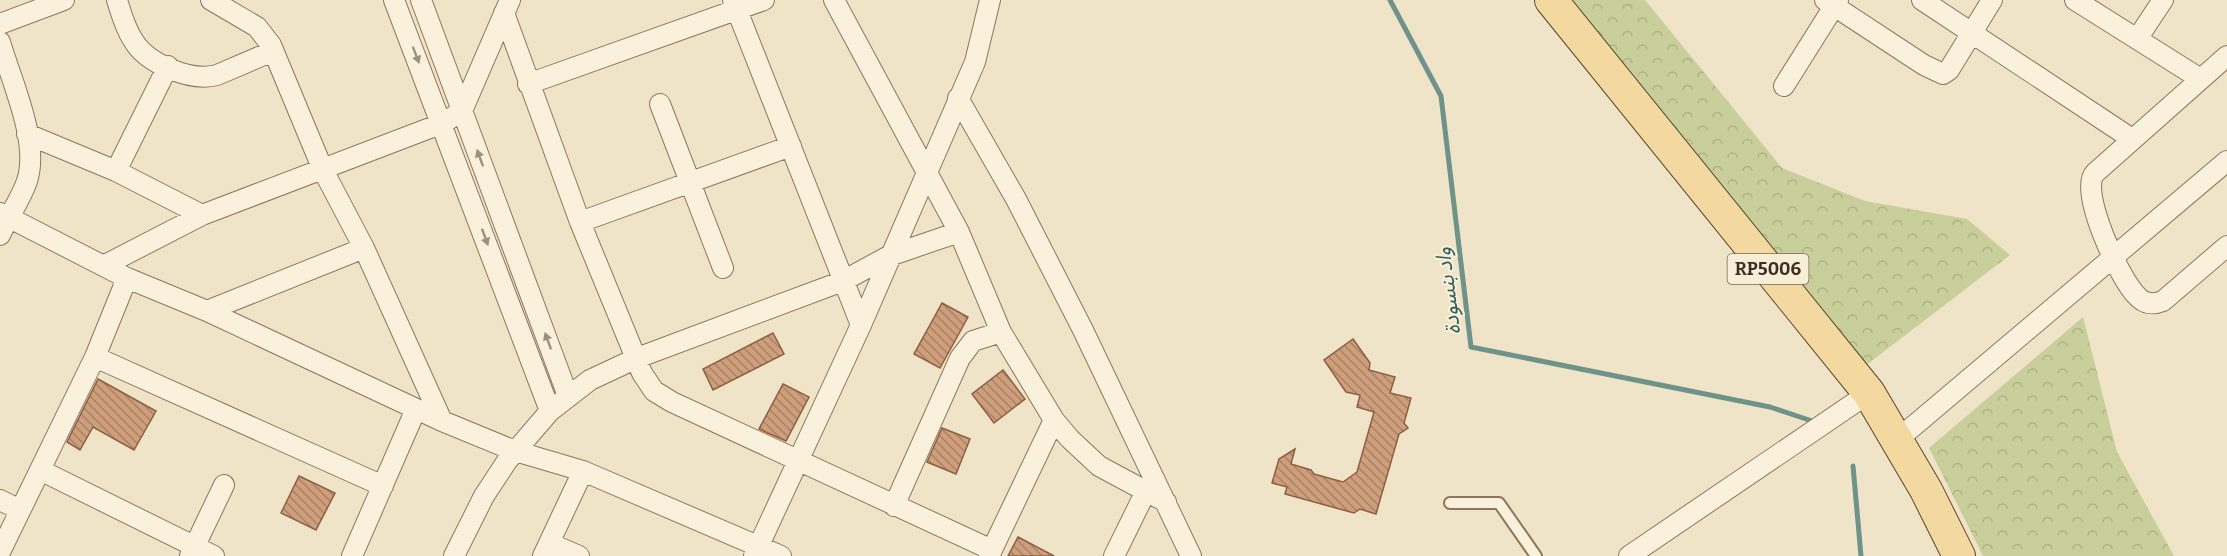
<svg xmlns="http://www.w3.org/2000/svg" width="2227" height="556" font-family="Bitter,'Noto Sans Arabic',serif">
	<defs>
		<pattern id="forest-crowns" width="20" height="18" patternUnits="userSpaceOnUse" patternTransform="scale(1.5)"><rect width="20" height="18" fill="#c9cf9b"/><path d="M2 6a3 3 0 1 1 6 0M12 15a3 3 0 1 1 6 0" fill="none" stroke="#aeb285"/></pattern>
		<pattern id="building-back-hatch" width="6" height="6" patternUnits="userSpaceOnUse" patternTransform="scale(1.5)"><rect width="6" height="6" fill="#cf9f7d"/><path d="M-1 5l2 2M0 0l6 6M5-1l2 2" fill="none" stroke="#a98266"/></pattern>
	</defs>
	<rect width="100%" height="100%" fill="#f0e4c8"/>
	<path fill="url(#forest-crowns)" d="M1572,0h73l137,168 83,33 102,18 43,36 -145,111z
		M2083,317l34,135 57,104h-191l-54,-108z"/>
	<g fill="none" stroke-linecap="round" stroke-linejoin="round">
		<path stroke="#6f938a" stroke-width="5" d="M1390,0l51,96 30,251 299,60 45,15
			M1853,466l8,90"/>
	</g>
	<path fill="url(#building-back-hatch)" stroke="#8d5f41" stroke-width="1.5" d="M942,303l26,14 -28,51 -26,-14z
		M773,333l11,21 -71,36 -10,-21z
		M1353,339l17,24 -1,7 26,7 -5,16 21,5 -7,25 4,5 -9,6 -23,80 -16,-5 -6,4 -69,-19 2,-7 -15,-4 7,-24 16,-10 -4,15 20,6 3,4 29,8 14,-10 17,-60 -17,-5 3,-12 -14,-3 -22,-32z
		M1003,370l22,29 -31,24 -22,-29z
		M98,379l58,32 -22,39 -41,-23 -13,23 -13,-8z
		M783,384l26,13 -23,44 -27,-12z
		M942,428l28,11 -14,35 -29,-12z
		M299,476l36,17 -19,37 -35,-17z
		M1018,537l36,19h-46z"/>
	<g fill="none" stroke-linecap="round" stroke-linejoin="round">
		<defs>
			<path id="lane" d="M1450,503h49l37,53"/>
			<path id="street" d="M117,0c4,13 8,28 16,40 14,24 58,42 84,35l56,-24
				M211,0l46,27 14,18 52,125 41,78 78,173
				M394,0l156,411
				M421,0l147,396
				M733,0l128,325
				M834,0l125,232 42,100 53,88 16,19 29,27 67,36
				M1825,0l99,65 19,9 6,-4 43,-70
				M1922,0l210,139
				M2075,0l124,78
				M504,13l76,209 62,151 12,18 18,11 320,148
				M0,24l64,-24
				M2137,39l26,-39
				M0,42c11,38 40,100 27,139 -6,18 -19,36 -27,54
				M2227,56l-132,117c-17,17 25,107 42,123 7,8 16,9 26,5l64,-55
				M528,84l236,-84
				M1784,86l54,-86
				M958,98l58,101 67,131 108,226
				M660,104l63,164
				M27,134l89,37 86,44
				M116,171l52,-105
				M0,213l127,65 80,33 235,110 73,30 68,20 198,85
				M580,222l211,-76
				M105,265l97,-50 241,-92 19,-12 48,-111
				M207,311l157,-63
				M95,357l288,129
				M1897,440l330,-279
				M40,470l174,86
				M0,500l20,10
				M894,506l66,-148 13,-17 28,-9
				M549,543l30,13
				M0,552l95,-195 32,-79
				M190,556l34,-71
				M352,556l64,-147
				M454,556l30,-60 23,-35 43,-50 40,-31 47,-22 206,-77 46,-25 70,-24
				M543,556l40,-85
				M754,556l107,-231 114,-263 15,-62
				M989,556l65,-136
				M1114,556l31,-63
				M1629,556l240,-163"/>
			<path id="primary" d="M1551,0l318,393 57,97 33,66"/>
		</defs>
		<use href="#lane" stroke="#8d765c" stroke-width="14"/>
		<use href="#street" stroke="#8d765c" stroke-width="22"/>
		<use href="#primary" stroke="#5b4430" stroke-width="34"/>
		<use href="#lane" stroke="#faf1dc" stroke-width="10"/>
		<use href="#street" stroke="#faf1dc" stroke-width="20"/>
		<use href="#primary" stroke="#f3d9a0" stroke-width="32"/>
	</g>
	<defs><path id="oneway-solid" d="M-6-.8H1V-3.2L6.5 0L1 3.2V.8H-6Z" transform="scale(1.5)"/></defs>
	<g fill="#9c907e">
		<use href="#oneway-solid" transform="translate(416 55) rotate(69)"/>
		<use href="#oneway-solid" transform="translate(480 158) rotate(-110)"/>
		<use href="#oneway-solid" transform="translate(485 237) rotate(70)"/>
		<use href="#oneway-solid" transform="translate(548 341) rotate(-110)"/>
	</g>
	<g text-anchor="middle" stroke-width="4.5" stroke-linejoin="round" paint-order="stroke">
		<rect fill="#f7eed8" stroke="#756857" stroke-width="1.5" x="1727.5" y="254" width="81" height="30" rx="4.5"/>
		<g font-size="18" font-weight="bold" fill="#3d2e20">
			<text x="1768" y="275">RP5006</text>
		</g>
		<g font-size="21" font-style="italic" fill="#2f5d5a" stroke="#f7eed8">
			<text transform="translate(1448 291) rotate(-97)" y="7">واد بنسودة</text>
		</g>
	</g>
</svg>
